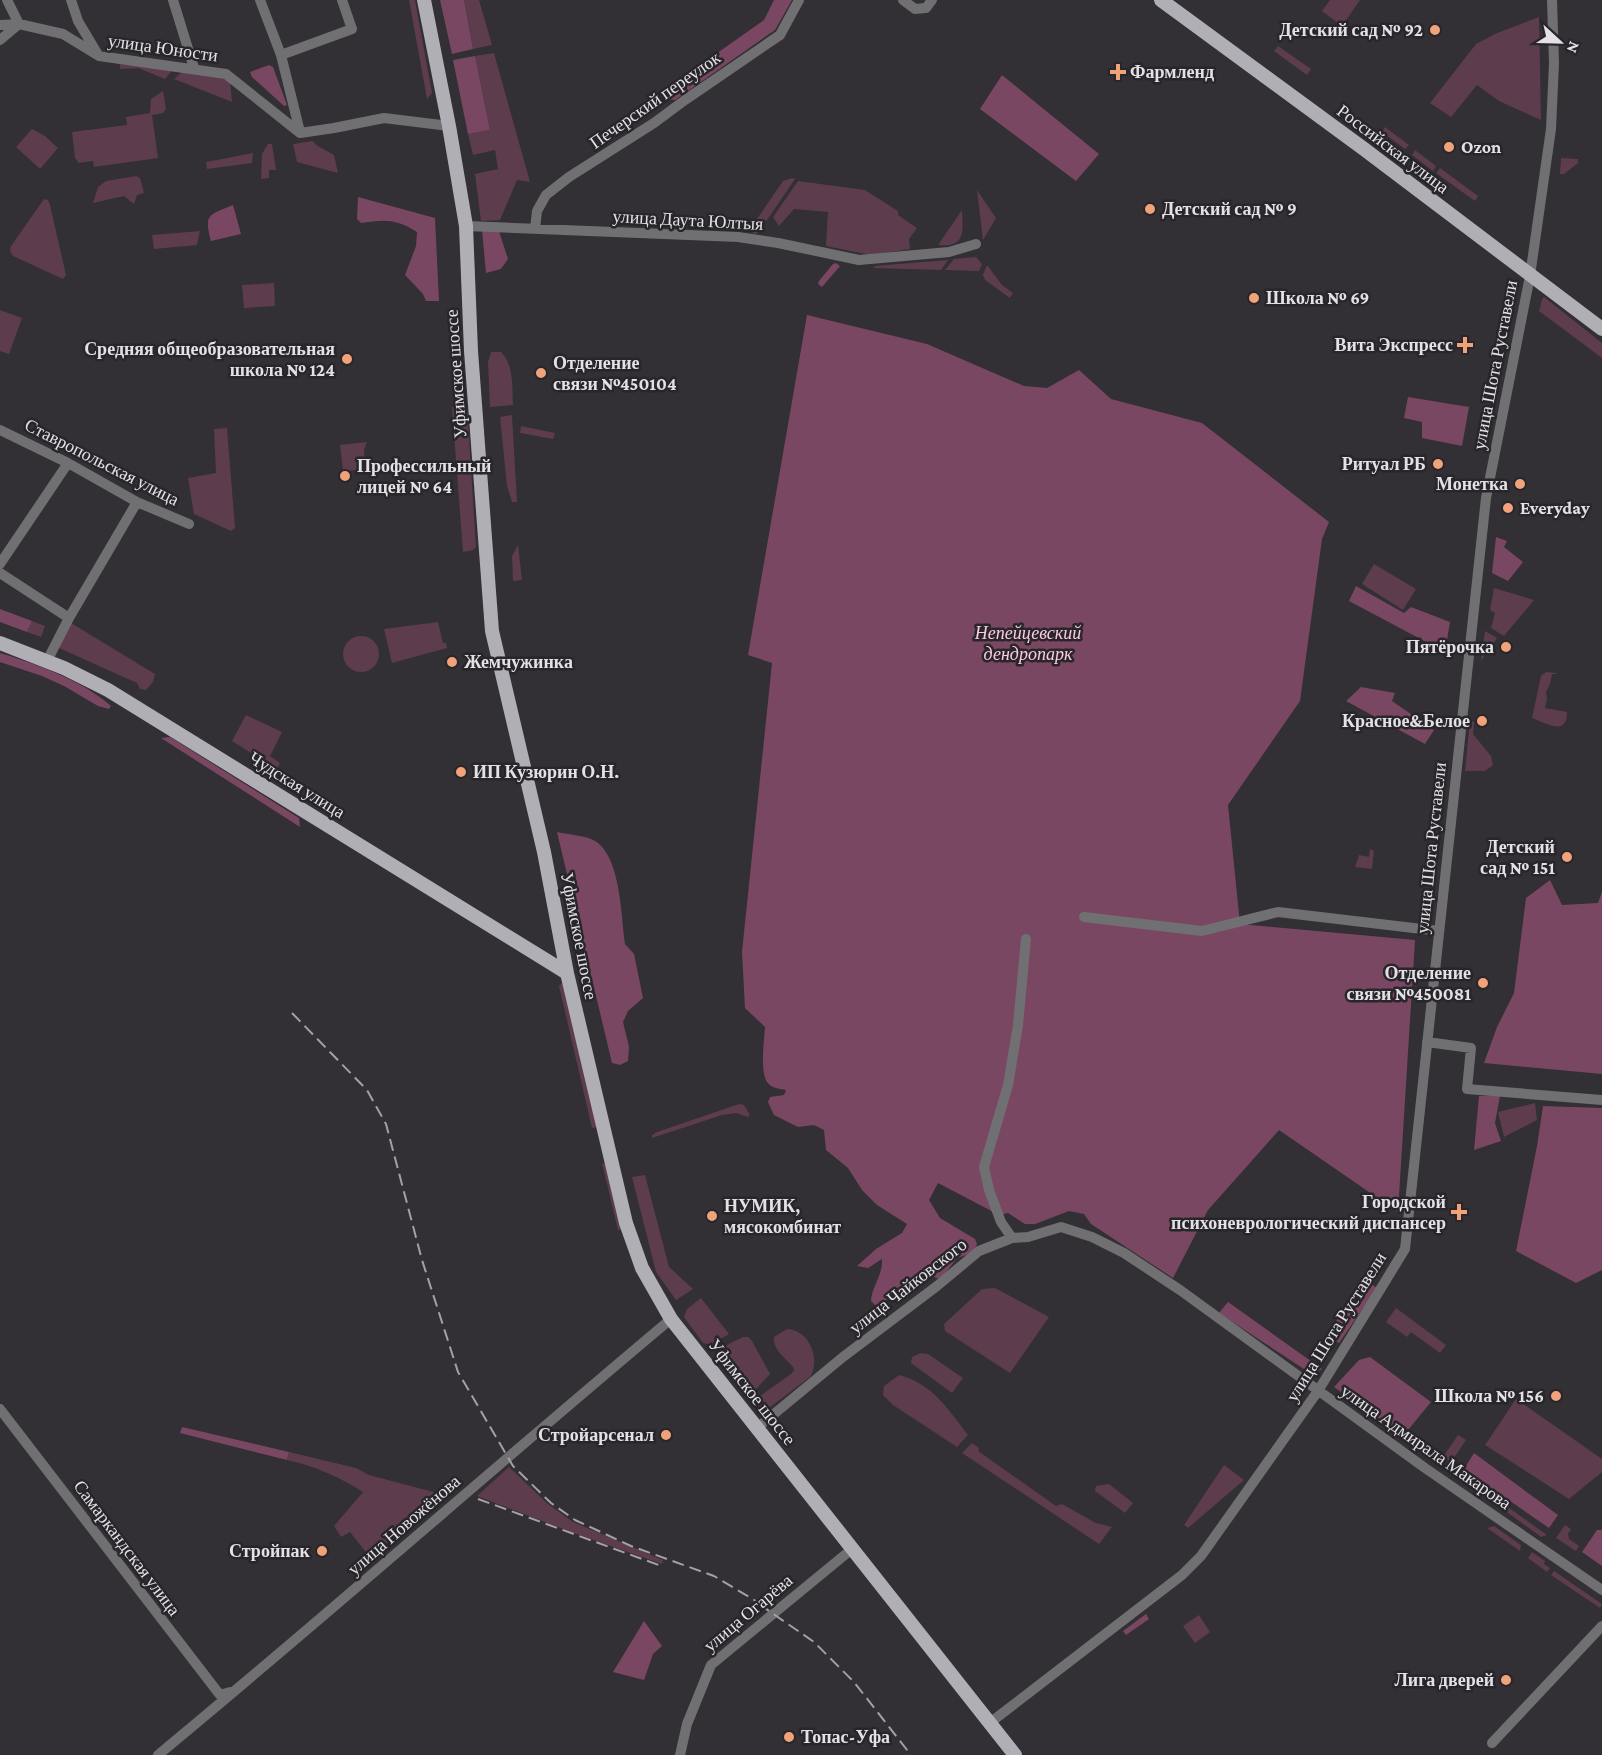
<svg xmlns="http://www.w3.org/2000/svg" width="1602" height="1755" font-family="'Crimson Pro',serif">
	<rect width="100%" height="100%" fill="#322f35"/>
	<path fill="#5d3c4d" d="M409,0h6l17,93 -5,6z
		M464,0h15l13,45 -19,4z
		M1330,0h30l-18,26 -20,-15z
		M1539,17l2,103 -42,-19 -22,-16 -26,32 -21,-14 46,-59 21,-11z
		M1278,46l33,23 -4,6 -33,-24z
		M494,53l36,129 -13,-2 -17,40 -19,1 -6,-47 23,-5 -3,-19 -22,5 -5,-21 22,-4 -15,-74z
		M120,64l54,4 -9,11 -27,-11 -18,1z
		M185,69l33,6 12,7 2,20 -58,-23z
		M163,91l3,18 -3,4 -11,2 6,43 -64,9 -1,-6 -14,2 -4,-5 -3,-26 55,-7 -1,-8 24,-4 1,-14z
		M1385,127l24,18 -4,4 -23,-17z
		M32,129l13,7 13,12 -18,21 -24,-22z
		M313,141l3,4 18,10 4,18 -41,-11 -4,-18z
		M268,144h4l4,26h-7v8l-8,1 1,-25z
		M1415,150l21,16 -3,5 -21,-16z
		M253,153l-1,10 -45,6 -1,-7z
		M1561,158l17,1v4l-14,11h-4z
		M1440,168l38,28 -3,5 -39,-28z
		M136,176l4,2 4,15 -7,2 -3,9 -10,-8 -31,7 5,-16 8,-6z
		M792,178l3,1 -36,53 -5,2 -4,-5 33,-48z
		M798,181l67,9 33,21v4l19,13 -8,11 1,10 -39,6 -45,-9 2,-34 -34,-3 -15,17 -6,-9z
		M977,190l19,28 -13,22z
		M44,199l4,1 2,5 16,70 -3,4 -50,-23 -3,-5 1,-5z
		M962,210c1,21 4,38 -24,35z
		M200,231l-3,14 -43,4 -2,-14z
		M976,257l6,7 -3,7 -34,-1 9,-11z
		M948,260l-7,10 -67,-2 1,-2z
		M987,265l15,20 11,8 -3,5 -25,-18 -2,-5z
		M274,283l1,23 -31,2 -2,-23z
		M1544,297l58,46v15l-63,-47 3,-12z
		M0,310l22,8 -13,36 -9,-3z
		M491,352h10c13,13 11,35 12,53l-23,2 -2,-45z
		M467,406l9,141 -3,3 -10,2 -11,-145z
		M512,415l5,87h-5l-5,-16 -7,-69z
		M521,426l34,7 -2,6 -33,-6z
		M227,428l8,100 -4,3 -37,-17 -6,-36 28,-5 -2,-44z
		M367,442l-3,8 1,13 9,6 -31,2 -3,-26z
		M518,545l4,35 -9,1 -1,-25z
		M1374,564l42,25 -13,21 -41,-26z
		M1494,588l40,12 -30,36 -13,-8 4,-15 -5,-3z
		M32,621l13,5 -4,11 -14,-5z
		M438,622l5,21h3l1,5 -55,15 -8,-34z
		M71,623l84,51 -2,8 -7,8 -6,-1 -3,-6 -78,-35z
		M1485,631l12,7 -16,23z
		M343 654a18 18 0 1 1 36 0a18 18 0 1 1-36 0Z
		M1546,672l10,1v1h-4l-2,10 -4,8 1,7 -2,9 22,4c0,25 -21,11 -35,6l9,-42z
		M246,715l36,17 -12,24 10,7 -3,6 -45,-28z
		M1470,721l4,1 -1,12 18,22 2,9 -8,6h-20z
		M1370,849l4,2 -2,18 -17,-2 4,-12 10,2z
		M562,983l2,1 34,143 -6,1 -33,-142z
		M1535,1103l2,17 -33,17 -6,-25z
		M739,1104l5,1 6,10 -2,2 -12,-4 -14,2 -70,23v-3l5,-3z
		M602,1163l6,2 15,64 -5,1z
		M645,1175l24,92 24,22 -17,11 -20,-28 -24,-95z
		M995,1288l54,29 -39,56 -65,-42 -1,-7 38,-35z
		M701,1298l28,36 -18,11 -8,-2 -19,-26 3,-8z
		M1396,1308l50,37 -6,8 -29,-21 -4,5 -21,-15z
		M787,1329c22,1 33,28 24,47l-46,35 -5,1 -3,-1 -3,-10 3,-3 34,-24 3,-4 -1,-3c-7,-8 -21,-18 -19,-30z
		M743,1337h5l4,4 18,33 -23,25 -31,-41c2,-11 18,-16 27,-21z
		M921,1353l7,1 35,24 -11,15 -41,-30 1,-6z
		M899,1375c34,9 49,34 69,60l-11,12 -64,-42 -10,-10 1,-9z
		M1516,1399l86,60v13l-33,27 -84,-54z
		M1458,1435l8,5 -15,22 -8,-5z
		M972,1443l7,5 -1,3 78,55 6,-2 34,19 16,4 -13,17 -137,-91z
		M289,1452l67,16 13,7 76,20 -75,62 -20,-25 -9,5 -7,-11 29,-34c-24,-15 -48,-26 -76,-32z
		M1224,1465l20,15 -56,48 -4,-3z
		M509,1467l39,37 25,18 90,38 -1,4 -91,-32 -94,-36z
		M1463,1475l84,60 -6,2 -74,-54z
		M1109,1484l24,19 -8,10 -30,-22 1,-5z
		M1565,1525l6,4 -3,5 1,5 10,7 -3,5 -20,-13z
		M1494,1526l27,19 -1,6 -33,-23z
		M1532,1552l13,9 -1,3 6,4 -3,4 -19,-14z
		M1554,1571l48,33 -2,4 -49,-33z
		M1199,1615l11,17 -15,11 -12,-17z"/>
	<path fill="#7a4762" d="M440,0h24l9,49 -21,5z
		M774,0h18l-17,30 -100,70 -6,-1 -4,-5 7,-9 92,-65z
		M475,56l15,74 -22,4 -15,-74z
		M269,65l4,2 14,38 -3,1 -32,-29 -2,-5z
		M1002,75l97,79 -23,27 -96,-72z
		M358,197l77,21 4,83h-13l-3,-7 -18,-19 11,-29 1,-14c-20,-13 -33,-13 -56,-9l-4,-4z
		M233,205l8,29 -30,7c-8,-28 -1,-26 22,-36z
		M482,230l17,1 9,28 -7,10 -15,4z
		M836,263l4,3 -18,21 -4,-3 1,-3 14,-17z
		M807,315l120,29 97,42 23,2 32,-18 32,29 91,24 127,99 -7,17 -22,162 -72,104 12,119 175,16 -17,272 -119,-82 -71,80 -35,68 -82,-54 -7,-10 -15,-3 -34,13h-10l-17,-11 -9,2 -61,-32 -9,17 11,18 35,21 2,5 -4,9 -16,5 -16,21 -5,-1 -8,-6 -23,12 -25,21h-5l-4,-4c1,-15 12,-26 11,-42l-14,9 -11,-2 19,-17 26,-16 5,-9 -30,-19 -15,-15 -14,-22 -22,-18 -2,-20 -10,-5 -16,2 -24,-12 -6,-13 2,-5 14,-2 2,-5c-6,-1 -15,-2 -19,-8 -7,-12 -3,-40 -2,-55l-20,-19 -3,-56 30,-289 -24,-8z
		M1408,397l61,10 -7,39 -40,-8v-16l-18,-4z
		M1496,537l11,4 -3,6 19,15 -15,19 -16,-8z
		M1356,586l48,27 7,-6 39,15 -5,30 -96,-51z
		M0,609l32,12 -5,11 -27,-10z
		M0,653c36,11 82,27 111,53l-2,3 -11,-3 -34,-20 -22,-10 -42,-14z
		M1361,687l34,6 -3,8 42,29 -9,14 -79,-43z
		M170,737l129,81 1,9 -139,-89z
		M557,832c12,3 31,3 41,11 23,19 23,73 27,101l9,10 9,44 -15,13 -5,11 6,25 -1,14 -8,4 -8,-2z
		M1550,880l12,25 36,-2 4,-11v182l-118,-11 13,-36 17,-34 12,-95z
		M1479,1096h21l-5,27 6,18 -27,9z
		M1543,1106l59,2v162l-26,13 -60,-32 21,-105z
		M1366,1280l11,8 -38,55 -13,-8z
		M1228,1302l94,67 -9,6 -94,-62z
		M1370,1357l61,45 -28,34 -69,-49 25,-27z
		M182,1427l107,25 -2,8 -107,-27z
		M1474,1453l84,62 -9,13 -85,-59z
		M1597,1530h5v36l-20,-14z
		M1146,1614l3,5 -23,16 -3,-4z
		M644,1621l18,25 -9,8 -9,26 -31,-8z"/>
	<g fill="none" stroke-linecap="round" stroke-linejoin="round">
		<path stroke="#707073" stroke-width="10" d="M71,0l7,21 19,32
			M173,0l21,68
			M260,0l21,55 19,77
			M903,0l12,9 11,-1 6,-8
			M0,25l19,-1 44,10 36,22 127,18 74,59 34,-5 50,-10 65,8
			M0,40l19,-16 -12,-24
			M281,55l71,-26 -10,-29
			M466,226l272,11 40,6 81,17 90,-8 27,-8
			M535,229l2,-18 9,-16 23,-18 85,-54 31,-23 95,-65 19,-35
			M0,430l68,33 69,39 52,22
			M0,564l68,-101
			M0,573l69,45
			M47,661l22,-43 68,-116
			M1084,917l118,14 76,-19 161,19
			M1427,1042l44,6 -4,41 135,11
			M1012,1238l-11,-16 -12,-32 -5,-23 24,-82 10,-60 8,-86
			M0,1409l220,286 10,-3
			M757,1428l86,-71 94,-71 42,-35 33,-13 16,-1 33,-10 31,10 32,16 56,37 245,178 177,122
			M991,1722l191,-147 19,-19 117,-165 87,-142 81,-751 44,-222 21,-147 3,-66 -2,-63
			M1492,1743l110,-117
			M158,1755c173,-143 341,-292 513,-436
			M680,1755l7,-31 24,-59 141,-116"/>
		<path stroke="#afafb5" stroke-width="14" d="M424,0l25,126 17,100 5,125 21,280 52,221 23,121 59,250 16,45 29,51 344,436
			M1161,0l203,149 238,180
			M0,643l64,25 44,22 459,283"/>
		<path stroke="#a4a1a5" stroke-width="2" stroke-dasharray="12 6" stroke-linecap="butt" d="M292,1013l75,77 19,34 36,136 36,112 55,94 38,37 24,17 56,26 83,30 52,31
			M478,1499l186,68
			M759,1604l55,38 40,40 57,73"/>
	</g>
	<g fill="#f0a27a" stroke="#28252b" stroke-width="2">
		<circle cx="1435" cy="30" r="6"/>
		<path d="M1115 63h6v6h6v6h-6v6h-6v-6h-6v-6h6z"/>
		<circle cx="1449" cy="147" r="6"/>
		<circle cx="1150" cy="209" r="6"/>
		<circle cx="1254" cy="298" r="6"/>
		<path d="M1462 336h6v6h6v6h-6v6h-6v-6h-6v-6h6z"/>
		<circle cx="347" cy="359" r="6"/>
		<circle cx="541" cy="373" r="6"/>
		<circle cx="1438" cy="464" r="6"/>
		<circle cx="345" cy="476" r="6"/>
		<circle cx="1520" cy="484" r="6"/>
		<circle cx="1508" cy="508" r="6"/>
		<circle cx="1506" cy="647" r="6"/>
		<circle cx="452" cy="662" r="6"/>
		<circle cx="1482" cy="721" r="6"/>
		<circle cx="461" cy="772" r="6"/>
		<circle cx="1567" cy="857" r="6"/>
		<circle cx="1483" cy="983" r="6"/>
		<path d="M1456 1203h6v6h6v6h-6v6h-6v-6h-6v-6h6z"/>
		<circle cx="712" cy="1216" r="6"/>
		<circle cx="1556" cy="1396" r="6"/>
		<circle cx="666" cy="1435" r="6"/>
		<circle cx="322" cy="1551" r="6"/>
		<circle cx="1506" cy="1680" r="6"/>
		<circle cx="789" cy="1737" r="6"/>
	</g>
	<g text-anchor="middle" stroke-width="5" stroke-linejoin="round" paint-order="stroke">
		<g font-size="18" font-weight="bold" fill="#e3e1e4" stroke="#28252b" text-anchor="end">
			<text x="1423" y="36">Детский сад № 92</text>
			<text x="1130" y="78" text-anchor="start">Фармленд</text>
			<text x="1461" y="153" text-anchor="start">Ozon</text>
			<text x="1162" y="215" text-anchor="start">Детский сад № 9</text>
			<text x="1266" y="304" text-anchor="start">Школа № 69</text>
			<text x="1453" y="351">Вита Экспресс</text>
			<text x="335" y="355">Средняя общеобразовательная<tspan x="335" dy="21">школа № 124</tspan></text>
			<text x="553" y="369" text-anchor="start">Отделение<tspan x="553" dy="21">связи №450104</tspan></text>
			<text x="1426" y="470">Ритуал РБ</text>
			<text x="357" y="472" text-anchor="start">Профессильный<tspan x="357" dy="21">лицей № 64</tspan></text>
			<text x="1508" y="490">Монетка</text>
			<text x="1520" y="514" text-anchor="start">Everyday</text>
			<text x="1494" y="653">Пятёрочка</text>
			<text x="464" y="668" text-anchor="start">Жемчужинка</text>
			<text x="1470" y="727">Красное&amp;Белое</text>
			<text x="473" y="778" text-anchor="start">ИП Кузюрин О.Н.</text>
			<text x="1555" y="853">Детский<tspan x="1555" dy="21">сад № 151</tspan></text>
			<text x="1471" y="979">Отделение<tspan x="1471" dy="21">связи №450081</tspan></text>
			<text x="1446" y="1208">Городской<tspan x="1446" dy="21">психоневрологический диспансер</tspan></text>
			<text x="724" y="1212" text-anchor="start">НУМИК,<tspan x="724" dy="21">мясокомбинат</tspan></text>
			<text x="1544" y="1402">Школа № 156</text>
			<text x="654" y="1441">Стройарсенал</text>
			<text x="310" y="1557">Стройпак</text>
			<text x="1494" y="1686">Лига дверей</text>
			<text x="801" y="1743" text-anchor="start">Топас-Уфа</text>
		</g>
		<g font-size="18" fill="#e3e1e4" stroke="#28252b">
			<text transform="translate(163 48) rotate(8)" y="6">улица Юности</text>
			<text transform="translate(655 100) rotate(-35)" y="6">Печерский переулок</text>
			<text transform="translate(1393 149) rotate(37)" y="6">Российская улица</text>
			<text transform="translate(688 220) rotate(3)" y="6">улица Даута Юлтыя</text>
			<text transform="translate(1495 365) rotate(-79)" y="6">улица Шота Руставели</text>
			<text transform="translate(456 374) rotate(-94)" y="6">Уфимское шоссе</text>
			<text transform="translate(102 462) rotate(27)" y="6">Ставропольская улица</text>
			<text transform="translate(297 785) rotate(32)" y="6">Чудская улица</text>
			<text transform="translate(1431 848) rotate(-84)" y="6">улица Шота Руставели</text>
			<text transform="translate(579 936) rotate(79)" y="6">Уфимское шоссе</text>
			<text transform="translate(908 1286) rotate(-38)" y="6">улица Чайковского</text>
			<text transform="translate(1336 1327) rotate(-58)" y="6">улица Шота Руставели</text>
			<text transform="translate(752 1392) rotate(52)" y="6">Уфимское шоссе</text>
			<text transform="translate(1426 1447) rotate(35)" y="6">улица Адмирала Макарова</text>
			<text transform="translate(404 1525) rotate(-41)" y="6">улица Новожёнова</text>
			<text transform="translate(127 1548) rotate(53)" y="6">Самаркандская улица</text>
			<text transform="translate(748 1613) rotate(-40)" y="6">улица Огарёва</text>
		</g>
		<g font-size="18" font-style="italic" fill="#fcc9e2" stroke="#28252b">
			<text x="1028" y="639">Непейцевский<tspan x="1028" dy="21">дендропарк</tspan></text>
		</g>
	</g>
	<g transform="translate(1560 42) rotate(112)" stroke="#28252b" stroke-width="4.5" paint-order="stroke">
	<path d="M0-4.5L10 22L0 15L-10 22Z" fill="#e3e1e4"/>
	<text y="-9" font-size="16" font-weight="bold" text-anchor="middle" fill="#e3e1e4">N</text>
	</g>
</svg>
